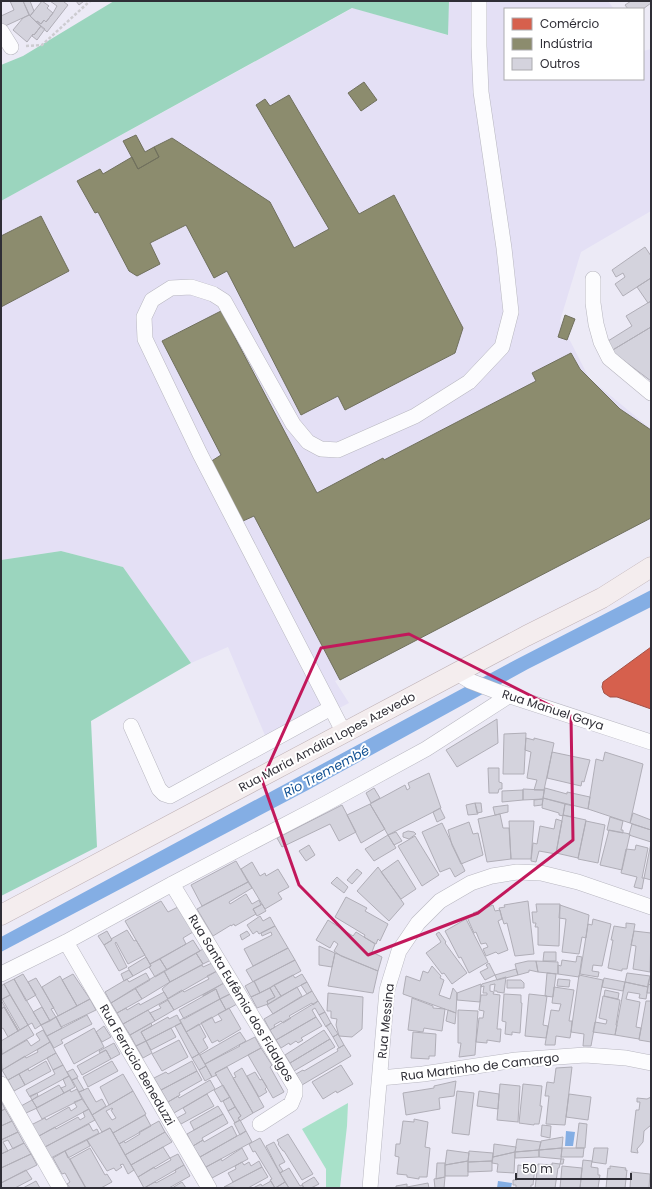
<svg xmlns="http://www.w3.org/2000/svg" width="652" height="1189" font-family="Poppins,sans-serif">
	<rect width="100%" height="100%" fill="#eceaf6"/>
	<path fill="#e4e0f5" d="M449,1h159l6,8h-109v70h138v-28l8,-2v162l-70,41 -21,69 29,57 62,51v84l-4,7 -312,161 14,22 -80,42 -41,-98 -37,16 -68,-96 -62,-16 -60,9v-359l352,-193 94,27z"/>
	<path fill="#a8e1c9" d="M348,1103l-1,23 -7,62h-14v-19l-24,-40z"/>
	<path fill="#9bd5be" d="M114,1h335l-1,34 -96,-27 -351,193v-136l22,-9z
		M61,551l62,16 68,96 -100,58 6,126 -96,49v-336z"/>
	<path fill="#84aee4" d="M651,590v17l-123,62 -218,120 -309,163v-15l516,-278z
		M566,1131l9,1 -2,14h-8z
		M498,1181l14,2 -1,5h-14z"/>
	<path fill="#d6604d" stroke="#a45146" d="M651,647v62l-34,-12h-7l-6,-4 -2,-6 1,-5z"/>
	<path fill="#8c8c6e" stroke="#70705d" d="M364,82l13,18 -16,11 -13,-18z
		M289,95l70,119 35,-19 69,133 -8,25 -110,57 -7,-14 -37,19 -74,-144 -13,7 -28,-53 -36,18 10,21 -23,12 -8,-5 -31,-59 -3,1 -18,-32 23,-12 3,5 29,-17 6,12 21,-12 -5,-10 18,-9 98,64 24,46 35,-19 -73,-124 9,-6 5,7z
		M136,135l9,17 9,-5 5,10 -21,12 -15,-28z
		M41,216l28,55 -68,36v-71z
		M221,311l96,182 66,-35 1,2 152,-79 -4,-8 39,-20 9,16 40,40 31,21v88l-311,162 -86,-164 -11,5 -33,-59 11,-7 -59,-114z
		M565,315l10,4 -8,21 -9,-3z"/>
	<path fill="#d4d3dd" stroke="#b0aeb7" fill-rule="evenodd" d="M10,1h13l6,14 -26,12 -2,-6v-5l13,-6z
		M23,1h7l4,10 -4,5z
		M42,1l7,5 -2,2 6,5 -7,9 -2,-2 -3,4 -4,-3 -1,1 -6,-6z
		M50,1h15l-1,1 4,3 -21,27 -11,-10 1,-1 4,3 3,-4 2,2 7,-9 4,-7z
		M76,1h8l-5,4z
		M631,1h19l1,2 -8,6h-15l-3,-4z
		M29,15l12,11 -7,9 -1,-1 -6,8 -14,-12 10,-12z
		M41,26l4,3 -8,11 -5,-4 1,-2 1,1z
		M645,247l6,9v22l-28,18 -8,-12 10,-7 -2,-4 -7,4 -4,-7z
		M651,278v23l-3,2 -11,-16z
		M651,301v26l-40,24 -3,-10 24,-15 -6,-10z
		M651,327v54l-40,-30z
		M497,719l1,24 -41,24 -11,-17z
		M526,733l-2,41h-21l1,-40z
		M526,738l8,2v-2l20,5 -10,47h-10l3,-10 -10,-2 4,-26 -6,-2z
		M552,752l38,8 -6,22 -2,-1 -1,5 -34,-8z
		M605,752l38,12 -13,59 -42,-14 8,-50 7,2z
		M488,768h11v14l3,1v6h-3l-1,4h-9z
		M429,773l12,35 -53,27 -18,-31 35,-19 2,5 3,-2 -2,-5z
		M374,788l6,10 -9,5 -5,-10z
		M545,788l22,6v-2l23,5 -2,12 -45,-11z
		M523,789l21,1 -1,9 -20,1z
		M523,790v10l-21,2v-11z
		M543,798l22,6 -2,12 -4,-1v-2l-17,-5z
		M543,799l-1,6 -8,1v-6z
		M475,803l3,11 -10,1 -2,-10z
		M475,803h6l1,9 -5,1z
		M370,804l15,25 -24,14 -14,-28z
		M565,804l8,2 -2,11 -8,-2z
		M342,805l14,27 -17,9 -9,-17 -48,23 -5,-9z
		M508,805v7l-13,3 -2,-8z
		M440,808l5,10 -8,4 -4,-10z
		M633,813l18,7v10l-21,-7z
		M500,814l3,14h6l2,31 -24,3 -9,-43z
		M563,815l23,5 -8,38 -22,-5z
		M610,817l13,4 -2,9h2v3l-16,-3z
		M556,819l6,2 -6,33 -17,-3 -3,11 -5,-1 2,-18 4,1 3,-18 14,3z
		M509,821h25l-3,38h-20z
		M586,821l19,4 -7,38 -20,-4z
		M469,822l4,12 5,-1 5,22 -22,9 -9,-19 -4,-15z
		M442,823l23,48 -10,6 -5,-9 -10,4 -18,-40z
		M632,824l19,6v12l-22,-7z
		M609,830l21,4 -8,36 -22,-5z
		M408,831l6,1 2,2 -7,5 -6,-2v-4z
		M396,832l6,9 -8,4 -6,-10z
		M388,835l8,13 -22,13 -9,-12z
		M415,836l24,39 -17,11 -24,-40z
		M651,843v37l-7,-2z
		M309,845l6,10 -9,6 -7,-10z
		M636,845l12,3 -6,30h2l-2,11 -8,-2 3,-10 -16,-4 5,-24 9,1z
		M398,860l18,29 -15,10 -20,-27z
		M236,861l12,21 -46,24 -11,-21z
		M252,862l8,14 5,-3 1,3 12,-7 11,18 -11,6 4,6 -17,10 -24,-40z
		M378,867l26,37 -15,17 -32,-30z
		M357,869l5,4 -10,11 -5,-4z
		M337,877l11,10 -4,6 -13,-10z
		M248,882l4,6 -23,14 1,2 16,-10 6,10 7,-4 2,5 -8,4 3,5 -21,12 -1,-2 -3,2v-1l-18,11 -16,-27z
		M346,897l21,11 -2,3 23,13 -8,17 -2,-2 -2,5 -12,-7 1,-2 -30,-18z
		M161,901l7,11 10,-5 15,25 -10,6 3,6 -36,20 -25,-43z
		M528,901l6,53 -19,2 -8,-33 -3,1 -5,-16 6,-1 -1,-2z
		M262,904l4,7 -9,5 -4,-7z
		M536,904h24l-1,42 -21,-1v-18h-3l1,-4h-3l-1,-11h5z
		M493,905l2,6 5,-1 2,9 -4,2 10,29 -10,4 -2,-2 -10,4 -3,-7 5,-2 -2,-4 -5,1 -5,-12 -2,1 -7,-16 7,-3 -1,-1z
		M560,905l29,10 -3,23 -4,-1 -3,17 -17,-2 4,-33 -7,-1z
		M260,916l3,5 7,-4 5,9 -16,8 -2,-3 -4,3 -6,-9z
		M466,919l22,43 -19,11 -8,-16 -2,1 -14,-27z
		M593,919l18,5 -9,42 -9,-1 -1,6 7,1 -1,5 -18,-3 8,-50 4,1z
		M328,920l25,16 3,-4 19,12 -3,8 10,5 -4,14 -37,-15 -7,-5 4,-7 -4,-3 -4,7 -14,-8z
		M626,923l9,1 -8,45h-5v2l-14,-3 5,-28h-2l3,-14 12,2z
		M275,926l13,22 -35,18 -9,-17 28,-14 -1,-3 -9,4 -1,-3z
		M127,930l7,11 2,-1 9,15 -17,9 -12,-22 -1,1 12,24 -8,4 -15,-26 8,-5 -1,-1z
		M107,931l5,9 -8,5 -6,-9z
		M247,931l3,4 -8,5 -2,-5z
		M634,931l17,2 -1,39 -17,-3 3,-23 -5,-1z
		M439,932l7,10 -1,1 22,30 -15,11 -8,-11 -2,1 -16,-21 15,-11 -5,-8z
		M193,940l7,11 -33,19 -7,-11z
		M319,946l16,7 -3,14 -13,-2z
		M288,948l7,12 -42,22 -7,-12z
		M203,949l8,11 -8,4 -7,-11z
		M544,952h12v9h-13z
		M196,953l7,11 -33,18 -6,-11z
		M335,953l43,18 -5,22 -45,-7z
		M577,956l5,1 -3,20 -21,-3v-9l3,1 1,-6 14,2z
		M146,957l5,9 -18,10 -5,-8z
		M160,959l7,11 -12,7 -6,-10 2,-1 -1,-2z
		M295,960l6,11 -41,22 -6,-12z
		M528,961h8l2,11 -9,-2v2l-11,3 -3,-11z
		M536,961l22,1v12l-20,-2z
		M212,963l5,8 -49,28 -6,-10 8,-7 32,-17 1,2z
		M489,963l6,12 -10,5 -5,-8 8,-4 -2,-3z
		M432,966l9,10 -1,2 4,2 -5,15 11,4 3,-11 4,5 -1,20 -53,-19 3,-18 14,5 3,-10 5,2z
		M516,969l2,6 -21,5 -2,-5z
		M129,970l4,6 -9,5 -3,-7z
		M164,971l6,11 -28,17 -7,-11z
		M217,971l7,12 -50,27 -7,-11 15,-9 2,2 25,-13 -2,-3z
		M146,973l4,7 -39,23 -6,-11 22,-13 2,3z
		M547,973l9,1 -3,23 -8,-1z
		M627,973l23,3 -2,11 -23,-5z
		M23,974l13,21 -10,6 -12,-22z
		M73,974l17,25 -13,7 -15,-26z
		M302,974l5,8 -26,14 -7,-11 19,-10 2,3z
		M579,975l24,5 -12,66h-8l1,-12 -13,-2z
		M60,976l17,30 -19,10 -16,-29z
		M650,976h1v9l-3,-1z
		M506,977l-2,16 -7,-1v-1h-3l1,-7 -5,1v6l4,1 -1,2 7,1 -3,34h4l-1,13 -13,-2v3l-11,-1 3,-24h4l1,-7 -5,-1 2,-15h6v-2h-4l1,-7 -3,1 1,-3z
		M36,978l18,30 -3,1 5,8 -6,4 -22,-39z
		M604,978l21,4 -2,9 -21,-4z
		M14,979l27,46 -6,4 -3,-6 -4,2 -24,-41z
		M558,979l12,1 -1,7 -12,-1z
		M507,980h14l3,3v5h-17z
		M254,981l6,12 -9,4 -6,-11z
		M307,982l5,9 -5,3 -6,-9z
		M625,982l23,5 -2,12 -7,-1 1,-4 -12,-2 -2,7 14,3 -4,25 5,1 -2,11 -24,-4z
		M224,983l6,11 -10,5 -4,-10 -13,7v-1z
		M4,984l6,11 -9,5v-14z
		M481,984l-1,18 -23,-2v-7z
		M648,984l3,1v8h-4z
		M274,985l7,11 -13,8 -1,-3 8,-4 -5,-9z
		M297,987l5,9 -29,18 -6,-9z
		M554,987l20,3 -5,31h3l-1,11 -1,6 -14,-2 -1,9h-10l6,-35 8,1 2,-7 -9,-1z
		M135,988l7,11 -25,14 -6,-10z
		M270,988l5,9 -8,4 1,3 -11,4 -6,-11z
		M216,989l4,10 -36,20 -5,-9z
		M605,990l14,3 -1,6 -14,-3z
		M312,991l6,10 -5,4 -1,-2 -23,13 2,2 -8,5 -2,-2 -7,4 1,2 -5,3 -6,-11z
		M164,992l4,7 -45,25 -6,-11 9,-5 1,2 12,-7 1,2z
		M328,993l35,4 -1,32 -10,8 -13,-1 -3,-11 1,-6 -6,-1v-7h-4z
		M230,994l7,10 -11,6 -6,-11z
		M504,994l17,1v8h1l-2,30 -8,-1v3l-7,-1 1,-12 -4,-1z
		M529,994l18,2 -4,29 5,1 -2,12 -21,-2z
		M10,995l18,30 -8,5 -18,-31z
		M603,996l17,4 -4,25h1l-2,10 -22,-3 2,-10 11,2 1,-4 -8,-2z
		M412,998l21,8v2l12,1 -3,22 -18,-3 -1,4 -15,-2z
		M90,999l6,11 -35,17 -5,-10z
		M220,999l6,11 -40,22 -6,-12z
		M1,1000l18,31h-1l-14,-24 -3,2z
		M168,1000l6,10 -19,11 -5,-8 11,-5 -2,-3z
		M318,1001l7,11 -6,3 -4,-7 -3,2 4,7 -40,23 -6,-10z
		M646,1001h5v41l-12,-2z
		M4,1007l14,24 -10,6 -5,-9 -2,1v-20z
		M42,1007l8,14 -9,4 -8,-13z
		M229,1008l12,21 -22,13 -1,-2 -6,3 -11,-20 11,-6 3,6 7,-3 -4,-6z
		M148,1010l7,11 -25,14 -7,-11z
		M448,1010l8,3 -1,11 -9,-3z
		M458,1010l20,1 -3,44 -16,2 2,-14h-3z
		M325,1012l6,11 -5,4 -7,-12z
		M87,1015l5,9 -31,16 2,3 -9,5 -7,-12z
		M177,1015l4,8 -35,18 -5,-9 27,-15 1,2z
		M56,1017l6,11 -15,8 -6,-11z
		M316,1017l6,9 -21,12 2,2 -5,3 -2,-2 -6,4 -1,-2 -8,5 -5,-8z
		M151,1023l1,3 -11,6 5,9 -10,5 -6,-11z
		M181,1023l18,31 -7,4 -17,-32z
		M331,1023l7,11 -5,3 -7,-11z
		M199,1024l7,13 -3,2 5,9 -9,6 -13,-22z
		M28,1025l6,10 -32,19 -1,-13z
		M104,1026l7,11 -9,5 -6,-10z
		M94,1028l10,19 -30,17 -10,-19z
		M171,1028l5,9 -25,13 -5,-9z
		M43,1030l7,12 -48,28 -1,-15 26,-15 4,6 9,-6 -4,-6z
		M324,1030l6,9 -40,24 -5,-8z
		M240,1032l6,9 -41,23 -5,-9z
		M413,1032l23,2 -1,22h-6v3l-18,-1z
		M338,1034l6,11 -5,3 -6,-11z
		M255,1037l6,11 -46,25 2,2 -5,2 -7,-13 35,-18 -1,-1z
		M330,1039l5,8 -41,24 -4,-8z
		M179,1040l9,17 -26,14 -10,-17z
		M146,1041l6,12 -9,5 -7,-12z
		M50,1042l6,11 -48,27 -6,-10 23,-14 1,2 12,-6 -1,-2z
		M114,1043l6,11 -9,5 -5,-9 -6,3 -1,-2z
		M344,1045l7,11 -49,29 -6,-11 7,-4 1,1 34,-20 -1,-2z
		M261,1048l11,17 -2,2 14,25 -11,6 -25,-43z
		M106,1050l5,9 -29,16 -5,-9z
		M56,1053l7,12 -10,5 -6,-12z
		M199,1054l7,12 -7,4 -7,-12z
		M46,1061l5,10 -26,14 -6,-11 9,-5 1,2z
		M112,1061l6,10 -30,16 -5,-10z
		M192,1061l5,10 -36,19 -7,-12 12,-6 2,2z
		M63,1065l6,11 -39,21 -4,-7 29,-16 -2,-4z
		M341,1065l12,19 -16,9 -1,-2 -13,8 -11,-17z
		M206,1066l6,11 -7,4 -6,-11z
		M227,1067l26,46 -13,8 -2,-3 3,-2 -26,-43z
		M572,1067l-7,58 -19,-1 3,-28h-4l2,-14 7,1 2,-15z
		M242,1068l22,39 -11,6 -20,-35 3,-1 -2,-4z
		M73,1069l5,8 -6,3 -5,-8z
		M197,1071l5,9 -23,13 1,2 -12,7 -7,-12z
		M255,1072l5,8 2,-1 5,8 -2,2 2,3 -8,5 -12,-21z
		M19,1074l6,11 -11,6 -6,-11z
		M123,1074l10,17 -24,14 -9,-18z
		M69,1076l6,11 -11,6 -3,-5 5,-2 -3,-7z
		M77,1078l7,12 -5,2 -7,-12z
		M210,1080l5,9 -41,24 -6,-11 10,-6 1,2z
		M456,1081l-2,15 -15,2 1,11 -34,6 -3,-22 31,-5v-2z
		M500,1084l20,2 -2,36 -21,-2z
		M523,1084l19,2 -2,20h2l-3,18h-5v1l-15,-2z
		M59,1085l5,8 -27,15 -5,-8z
		M223,1085l7,12 -9,5 -7,-12z
		M88,1088l8,14 6,-3 4,7 -14,9 -13,-23z
		M77,1089l5,10 -40,20 -6,-11 34,-18 1,2z
		M133,1091l13,23 -33,19 -3,-5 -8,4 -10,-17zM112,1108l1,1 -2,1 5,8 -4,2 -6,-9z
		M457,1091l17,2 -5,42 -17,-2z
		M479,1091l20,3 -1,15 -21,-3z
		M37,1093l1,3 -6,4 -2,-4z
		M207,1094l7,12 -33,18 -4,-6 9,-5 -3,-5z
		M569,1094l22,3 -3,23 -22,-3z
		M230,1097l5,10 -7,4 -5,-10z
		M651,1097v28l-7,6 -1,11 -6,7 1,4 -7,-1 5,-42h3l1,-8h-3v-4l10,1z
		M82,1099l7,10 -50,27 -8,-11 14,-7 1,2 23,-13 2,4 6,-4 -3,-5z
		M32,1100l5,8 -11,5 -5,-7z
		M1,1101l4,8 -4,2z
		M218,1106l5,8 -29,16 -4,-8z
		M235,1107l6,9 -3,2 2,2 -5,3 -7,-12z
		M5,1109l7,12 -11,5v-15z
		M89,1109l6,11 -50,27 -6,-11 16,-9 1,2 22,-12 2,3 5,-3 -2,-5z
		M223,1114l5,9 -26,15 1,2 -10,6 -6,-12z
		M145,1115l6,11 -32,18 -6,-11z
		M414,1119l14,3 -3,25 5,1 -3,29h-8v2l-12,-2v-2l-10,-1 2,-17 -4,-1 1,-12h4l3,-23 11,1z
		M240,1120l6,11 -6,4 -6,-12z
		M12,1121l6,11 -17,8v-14z
		M159,1121l6,11 -40,23 -6,-11 5,-3 1,2 15,-9 -1,-2z
		M579,1123l8,1 -2,24h-9z
		M89,1124l4,7 4,-2 2,4 -48,25 -6,-11z
		M542,1125l9,1 -1,12 -9,-2z
		M232,1126l5,10 -37,21 -7,-11 10,-6 1,2z
		M110,1128l24,42 -6,4 -5,-10 -3,1 2,2 -6,4 -2,-3 -7,3 -20,-31z
		M246,1131l6,11 -46,25 -6,-10z
		M18,1132l6,11 -11,6 -5,-9 -5,2 5,9 -7,3v-14z
		M165,1132l7,10 -41,23 -6,-10z
		M288,1134l25,40 -11,6 -18,-29h-1l-5,-7 1,-1 -2,-3z
		M563,1137l-1,11 -23,2 2,-9z
		M260,1138l25,44 -10,6 -5,-8 2,-1 -17,-28 -2,1 -4,-8z
		M517,1139l24,3 -2,8 -24,2z
		M87,1140l3,6 -22,12 -3,-7z
		M274,1142l11,20 -6,3 4,6 -3,2 -14,-27z
		M24,1143l7,11 -30,14v-14z
		M494,1144l22,3 -1,5 -22,5z
		M163,1147l7,11 -32,19 -7,-12z
		M90,1148l15,27 2,-1 5,8 -11,6h-15l-16,-29z
		M242,1148l6,11 -36,19 -6,-11 15,-8 1,2z
		M562,1148h22l-1,9h-22z
		M562,1148l-1,11 -22,-2v-7z
		M594,1148h14l-2,16 -14,-2z
		M447,1150l22,3 -1,8 -23,4z
		M539,1150v7l-24,1v-6z
		M65,1151l20,36 -1,1h-14l-3,-4 3,-2 -5,-9 -3,1 -9,-16z
		M469,1151l24,2 -1,8 -24,1z
		M515,1152l-1,21 -17,-1 1,-8 -6,-1 1,-6z
		M31,1154l6,11 -36,18v-15z
		M178,1154l6,11 -40,23 -6,-11 16,-10 1,2 16,-9 -1,-2z
		M561,1159h3l-1,5h-3z
		M583,1160l9,1 -1,6 7,1v7h2l-2,13h-18z
		M259,1161l3,6 -29,15 -5,-9 8,-4 -1,-3 7,-4 2,3 5,-3 2,4z
		M468,1161v15h-23v-11z
		M492,1161v10l-24,1v-10z
		M437,1163h8v14l-9,2z
		M552,1163l8,1 -1,4h-1l-3,20h-20l3,-24 14,1z
		M184,1165l6,11 -21,12h-22l-1,-1 9,-5 1,1 20,-11 -1,-2z
		M518,1165l17,2 -2,18h-2v3h-15v-3h-3v-5h4z
		M562,1166l20,2 -2,20h-20z
		M610,1166l16,2 -1,2h2l-2,18h-19l2,-20 2,1z
		M262,1167l6,10 -20,11 -24,-1z
		M289,1168l11,18 2,-1 2,3h-15l-9,-15z
		M26,1170l6,9 -17,9h-14v-5z
		M631,1172l19,2 -1,14h-19z
		M314,1177l5,7 -8,4h-7l-2,-4z
		M445,1177l-1,11h-9l-1,-9z
		M36,1181l4,7h-17z
		M271,1181l4,7h-22l8,-4 1,2z
		M182,1182l4,6h-14z
		M285,1182l4,6h-11l-1,-1z
		M428,1183l1,5h-33v-2l11,-2v3z"/>
	<g fill="none" stroke-linecap="round" stroke-linejoin="round">
		<defs>
			<path id="minor" d="M1,31l10,16
				M593,279v24l3,21 5,18 8,16 42,35
				M457,673l13,8 31,12 150,49
				M131,726l28,63 5,5 6,2 161,-88
				M344,733l-144,-279 -55,-115 -1,-22 8,-17 19,-12 20,-1 22,7 11,7 69,123 15,18 13,7 17,1 77,-34 54,-34 33,-35 9,-35 -7,-64 -23,-156 -2,-46v-45
				M172,884l123,203v7l-4,10 -31,20
				M66,942l143,246
				M1,974l65,-32 106,-58 153,-80 101,-55 84,-54
				M380,1078l43,-4 93,-14 69,-5 41,3 25,5
				M1,1084l59,104
				M370,1188l17,-198 12,-39 19,-28 22,-22 31,-18 21,-7 25,-4 24,1 37,9 73,25"/>
			<path id="major" d="M1,915l525,-279 76,-38 49,-31"/>
		</defs>
		<use href="#minor" stroke="#b8b7c0" stroke-width="16"/>
		<use href="#major" stroke="#c1b4b8" stroke-width="21"/>
		<path stroke="#cdccd1" stroke-width="2.5" stroke-dasharray="3 2" stroke-linecap="butt" d="M26,46l16,-1 48,-44"/>
		<use href="#minor" stroke="#fcfcfe" stroke-width="15"/>
		<use href="#major" stroke="#f4edee" stroke-width="20"/>
	</g>
	<path fill="none" stroke="#c2185b" stroke-width="3" stroke-linejoin="round" d="M409,634l162,82 2,124 -95,73 -110,42 -69,-70 -37,-105 59,-132z"/>
	<g text-anchor="middle" stroke-width="4" stroke-linejoin="round" paint-order="stroke">
		<g font-size="12" fill="#2f2e36" stroke="#fff">
			<text transform="translate(553 710) rotate(18)" y="4">Rua Manuel Gaya</text>
			<text transform="translate(327 742) rotate(-28)" y="4">Rua Maria Amália Lopes Azevedo</text>
			<text transform="translate(241 998) rotate(59)" y="4">Rua Santa Eufêmia dos Fidalgos</text>
			<text transform="translate(386 1021) rotate(-84)" y="4">Rua Messina</text>
			<text transform="translate(137 1065) rotate(60)" y="4">Rua Ferrúcio Beneduzzi</text>
			<text transform="translate(480 1067) rotate(-7)" y="4">Rua Martinho de Camargo</text>
		</g>
		<g font-size="13" font-style="italic" fill="#125193" stroke="#fff">
			<text transform="translate(326 771) rotate(-28)" y="5">Rio Tremembé</text>
		</g>
	</g>
	<rect width="652" height="1189" fill="none" stroke="#2f2e36" stroke-width="4"/>
	<rect x="504" y="8" width="140" height="72" fill="#ffffff" stroke="#acabaf"/>
	<rect x="512" y="18" width="20" height="12" fill="#d6604d" stroke="#acabaf"/>
	<text x="540" y="28" font-size="12" fill="#2f2e36">Comércio</text>
	<rect x="512" y="38" width="20" height="12" fill="#8c8c6e" stroke="#acabaf"/>
	<text x="540" y="48" font-size="12" fill="#2f2e36">Indústria</text>
	<rect x="512" y="58" width="20" height="12" fill="#d4d3dd" stroke="#acabaf"/>
	<text x="540" y="68" font-size="12" fill="#2f2e36">Outros</text>
	<path d="M516 1173v6h115v-6" fill="none" stroke="#2f2e36" stroke-width="2"/>
	<text x="522" y="1173" font-size="12" fill="#2f2e36" stroke="#ffffff" stroke-width="3" paint-order="stroke">50 m</text>
</svg>
